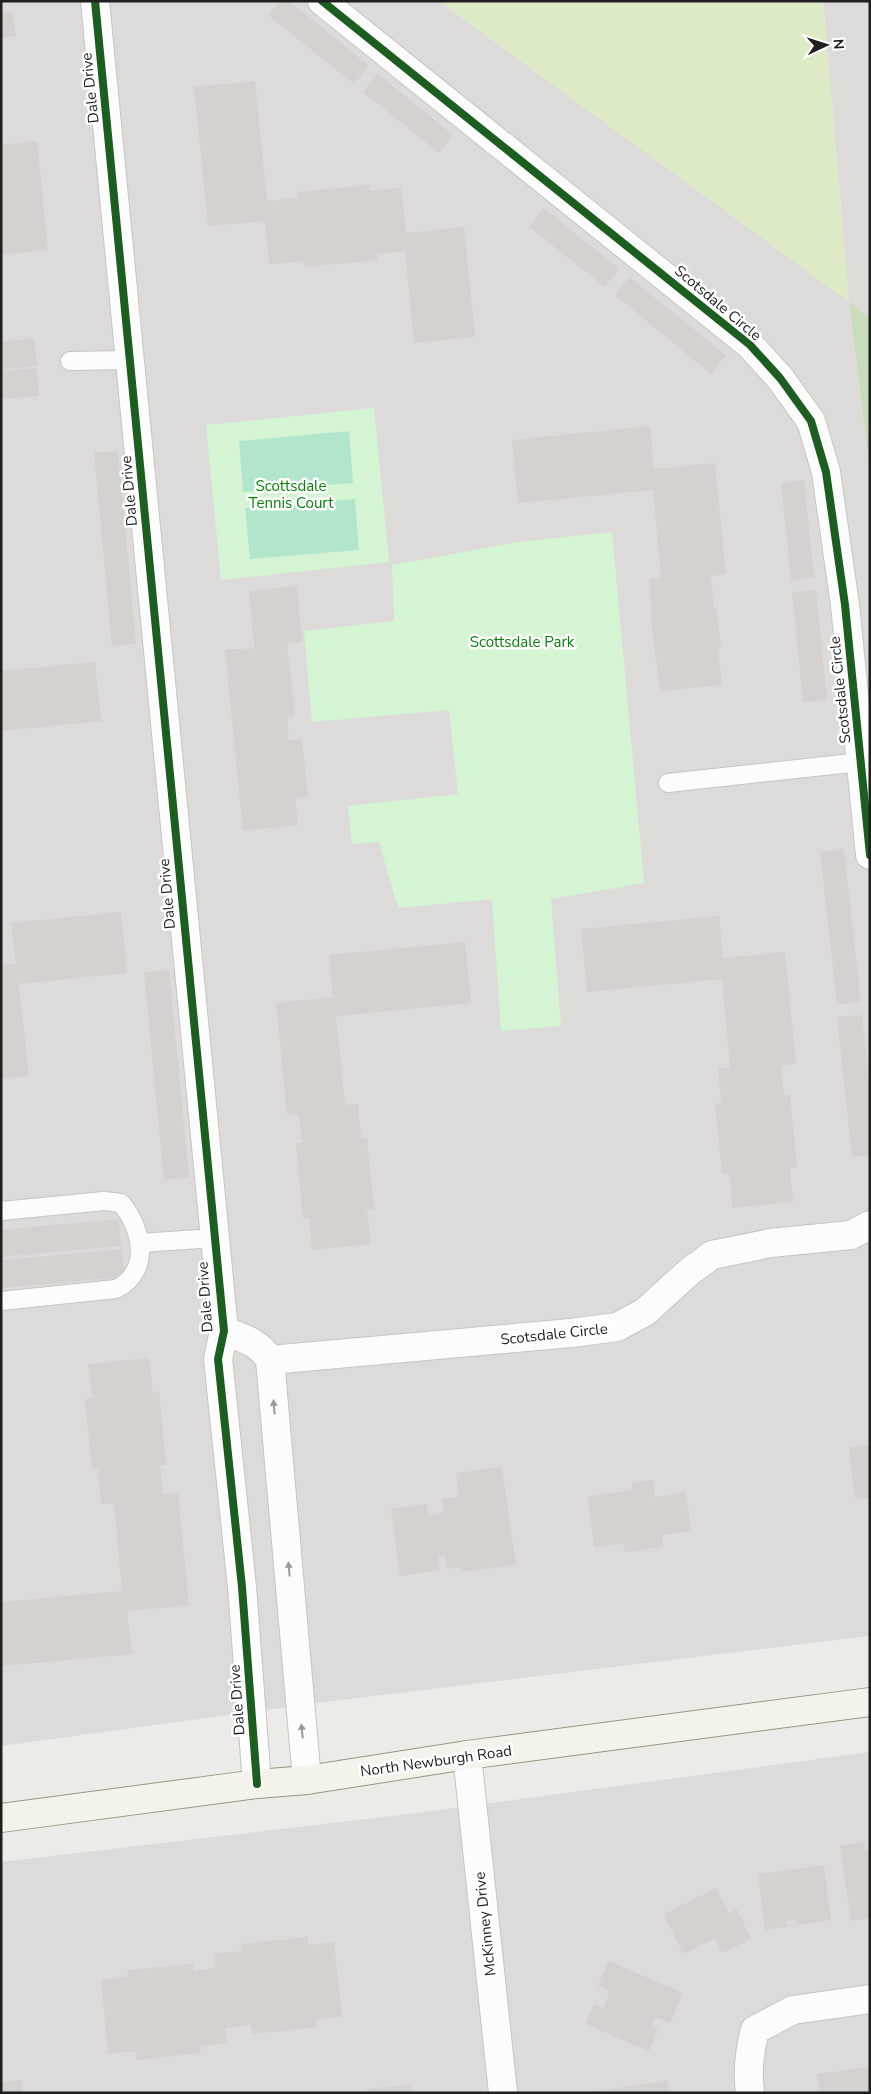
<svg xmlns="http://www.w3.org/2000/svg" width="871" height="2094" font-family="'Nunito Sans',sans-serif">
	<rect width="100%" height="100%" fill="#edebe8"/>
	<path fill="#dcdbd9" d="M1,1h438l410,300 -26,-300h47v317l-21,-15 21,169v1164l-545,66 -324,44z
		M870,1752v341h-869v-231l416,-49z"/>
	<path fill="#dcebc5" d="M439,1h384l26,301z"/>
	<path fill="#c9dcbc" d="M849,302l21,16v154z"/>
	<path fill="#d5f4d3" d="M374,408l15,154 -168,18 -15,-155z
		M612,532l32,351 -93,16 10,127 -60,5 -9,-132 -94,9 -19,-66 -27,2 -4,-38 110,-12 -9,-84 -137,12 -8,-91 90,-10 -2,-56 126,-23z"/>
	<path fill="#b2e6cc" d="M349,431l4,52 -110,9 -4,-51z
		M355,499l4,51 -109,9 -5,-51z"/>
	<path fill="#d4d1cf" d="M280,1h9l80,65 -15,18 -86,-69z
		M12,12l4,24 -15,2v-25z
		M378,74l75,61 -14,18 -76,-61z
		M255,81l12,120 31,-3 -1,-6 72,-7 1,6 31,-3 5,45 58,-6 11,110 -61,6 -9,-92 -28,3 1,6 -73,7 -1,-6 -35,3 -4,-43 -57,5 -14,-139z
		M37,141l11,109 -47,5v-110z
		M544,208l75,61 -14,18 -76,-60z
		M629,277l97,78 -15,19 -96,-79z
		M34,338l3,28 -36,3v-27z
		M37,368l2,28 -38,3v-28z
		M650,426l4,43 61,-6 11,111 -15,2 3,33 3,-1 4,41h-3l4,36 -62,6 -10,-77h2l-3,-35 12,-1 -8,-88 -135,13 -6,-63z
		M118,451l18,193 -24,2 -18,-193z
		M804,480l10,97 -23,3 -10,-97z
		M297,586l5,56 -15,1 8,73 -8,1 2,23 13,-1 6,58 -13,1 3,27 -55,6 -18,-181 29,-2 -5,-57z
		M816,590l11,110 -24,2 -11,-110z
		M95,662l6,59 -100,10v-60z
		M844,849l17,153 -24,2 -17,-152z
		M121,912l6,61 -108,11 10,92 -28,3v-114l15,-1 -5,-41z
		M719,916l4,42 62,-6 11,112 -15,2 3,29h6l7,72 -7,1 3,34 -61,6 -2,-34h-8l-7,-70 6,-1 -3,-35 12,-1 -8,-88 -135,13 -6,-63z
		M465,942l6,61 -135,13 9,89 13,-1 3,34h6l7,71 -7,1 4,34 -59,6 -3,-32 -6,1 -7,-76h6l-3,-29 -12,1 -11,-112 57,-6 -4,-42z
		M169,970l20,207 -25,3 -20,-208z
		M862,1015l8,75v65l-18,2 -15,-140z
		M119,1219l2,27 -120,11v-27z
		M122,1249l3,28 -124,11v-28z
		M149,1358l4,35 6,-1 7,73h-6l3,29 15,-1 11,112 -62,6 5,43 -131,12v-64l121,-11 -8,-88 -13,1 -3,-35 -6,1 -7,-71 7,-1 -4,-34z
		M870,1445v52l-15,2 -6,-52z
		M502,1467l14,98 -55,7 -1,-5 -13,2 -2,-13 -7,1 2,13 -40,6 -9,-67 36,-5 1,11 16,-2 -2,-14 17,-2 -3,-24z
		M653,1480l2,17 31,-5 5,39 -29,4 1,12 -38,5 -1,-8 -30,3 -6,-51 45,-6 -1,-7z
		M864,1842l1,8h5v68l-19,3 -11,-75z
		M824,1865l7,55 -34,5 -1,-5 -10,1 1,6 -22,3 -7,-56z
		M716,1888l13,25 8,-4 14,30 -29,14 -7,-15 -32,16 -19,-40z
		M308,1937v8l26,-3 8,75 -26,2 1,8 -65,7 -1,-9 -26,3 2,15 -27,3 1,7 -64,7 -1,-9 -28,3 -7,-74 27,-3 -1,-7 66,-6 1,7 22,-3 -2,-14 28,-3 -1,-7z
		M608,1961l75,32 -13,30 -15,-6 -4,9 7,4 -9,21 -64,-27 9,-20 9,4 7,-17 -12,-5z
		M870,2067v26h-50l-3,-19z
		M21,2080l2,13h-22v-11z
		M668,2081l1,12h-80v-1z
		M411,2085l1,8h-45v-4z"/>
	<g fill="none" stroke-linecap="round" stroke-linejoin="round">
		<defs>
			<path id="lane" d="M70,361l60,-1
				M668,783l193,-21
				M1,1211l103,-10 17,2c21,26 31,68 -5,86l-115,12
				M140,1243l74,-5"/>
			<path id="street" d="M95,1l129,1330 -6,28 24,228 15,197
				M322,1l428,344 30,33 31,43 15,51 19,133 25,250
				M224,1331c19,7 35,11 46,29l37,420
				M270,1360l301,-27 46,-6 28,-15 44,-40 23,-17 59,-12 80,-8 19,-10
				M467,1755l36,338
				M750,2093c-3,-23 -1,-41 5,-63l38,-20 77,-11"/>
			<path id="secondary" d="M1,1818l256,-34 50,-4 160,-25 403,-53"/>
		</defs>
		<use href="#lane" stroke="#c6c5c4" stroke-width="20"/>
		<use href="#street" stroke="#c6c5c4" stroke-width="30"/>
		<use href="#secondary" stroke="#97977f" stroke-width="30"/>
		<use href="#lane" stroke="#fcfcfc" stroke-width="18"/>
		<use href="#street" stroke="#fcfcfc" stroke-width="28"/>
		<use href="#secondary" stroke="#f3f3eb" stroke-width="28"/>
		<defs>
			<path id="cycleway" d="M95,1l129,1330 -6,28 24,228 15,197
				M322,1l428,344 30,33 31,43 15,51 19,133 25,250"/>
		</defs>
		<use href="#cycleway" stroke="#fff" stroke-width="11"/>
		<use href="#cycleway" stroke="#1b5e20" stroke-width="8"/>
	</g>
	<defs><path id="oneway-solid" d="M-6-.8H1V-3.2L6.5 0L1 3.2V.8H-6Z" transform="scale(1.25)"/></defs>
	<g fill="#999">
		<use href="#oneway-solid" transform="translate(274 1407) rotate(-95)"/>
		<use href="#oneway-solid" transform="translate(289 1569) rotate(-95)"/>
		<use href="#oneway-solid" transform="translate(302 1731) rotate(-96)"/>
	</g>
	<g text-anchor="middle" stroke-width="5" stroke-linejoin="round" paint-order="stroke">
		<g font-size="15" fill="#1f1f1f" stroke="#fff">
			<text transform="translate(90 88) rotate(-96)" y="5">Dale Drive</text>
			<text transform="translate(718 303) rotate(40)" y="5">Scotsdale Circle</text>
			<text transform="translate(129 491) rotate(-95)" y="5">Dale Drive</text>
			<text transform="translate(840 690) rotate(-96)" y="5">Scotsdale Circle</text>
			<text transform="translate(167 894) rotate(-95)" y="5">Dale Drive</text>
			<text transform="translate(205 1297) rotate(-94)" y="5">Dale Drive</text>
			<text transform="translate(554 1334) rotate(-6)" y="5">Scotsdale Circle</text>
			<text transform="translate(237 1700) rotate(-94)" y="5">Dale Drive</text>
			<text transform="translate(436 1761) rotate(-8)" y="5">North Newburgh Road</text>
			<text transform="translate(485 1924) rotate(-96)" y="5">McKinney Drive</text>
		</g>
		<g font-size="15" fill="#08810b" stroke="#fff">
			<text x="291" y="491">Scottsdale<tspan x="291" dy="17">Tennis Court</tspan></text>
			<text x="522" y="647">Scottsdale Park</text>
		</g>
	</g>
	<rect width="871" height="2094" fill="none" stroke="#1f1f1f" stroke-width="5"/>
	<g transform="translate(826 45) rotate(86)" stroke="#ffffff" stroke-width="4" paint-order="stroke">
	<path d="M0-4L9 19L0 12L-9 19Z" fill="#1f1f1f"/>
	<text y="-8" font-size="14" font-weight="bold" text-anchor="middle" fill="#1f1f1f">N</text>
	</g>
</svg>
